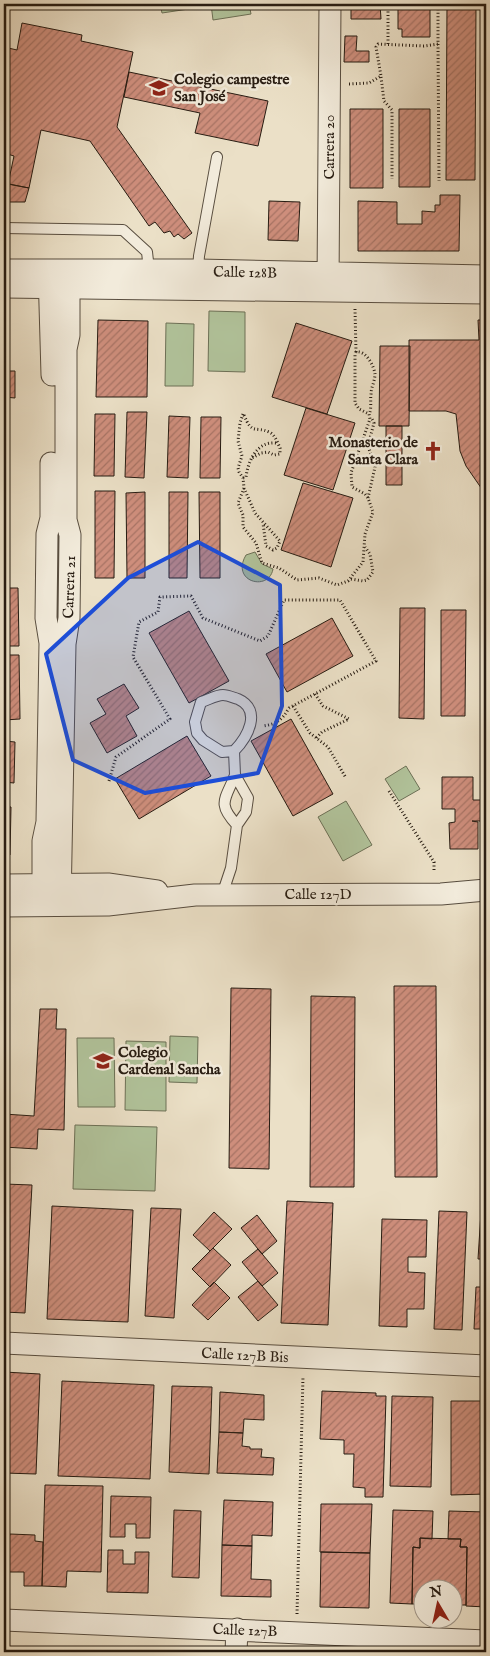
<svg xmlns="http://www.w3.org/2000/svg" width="490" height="1656" font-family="'IM FELL English',serif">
	<defs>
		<pattern id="building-hatch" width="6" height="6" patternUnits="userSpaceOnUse" patternTransform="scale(1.25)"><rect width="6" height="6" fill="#ce8e7c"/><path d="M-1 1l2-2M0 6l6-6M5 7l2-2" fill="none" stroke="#a77364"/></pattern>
	</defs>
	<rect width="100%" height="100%" fill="#ebe0c7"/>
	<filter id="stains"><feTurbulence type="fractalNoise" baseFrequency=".004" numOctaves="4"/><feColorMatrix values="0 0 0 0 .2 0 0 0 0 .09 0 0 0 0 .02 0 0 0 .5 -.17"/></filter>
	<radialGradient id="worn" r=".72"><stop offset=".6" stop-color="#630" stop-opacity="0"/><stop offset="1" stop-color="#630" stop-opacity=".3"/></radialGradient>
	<path fill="#b1c39b" stroke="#6c7056" d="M160,4h42v3l-40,6z
		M211,4h38l2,10 -38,6z
		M484,45h2v209l-4,-1z
		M209,311l36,1v60l-37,-1z
		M166,323l28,1 -1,62h-28z
		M255,552l7,12 11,5c-4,23 -43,13 -27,-14z
		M406,766l14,23 -21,12 -14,-22z
		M346,801l26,44 -29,16 -25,-44z
		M170,1036l28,1 -1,46 -28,-1z
		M77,1038h37l1,69h-37z
		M126,1041l40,1v69l-41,-1z
		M75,1125l82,2 -2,64 -82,-2z"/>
	<path fill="url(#building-hatch)" stroke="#271c12" d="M351,4h29l1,15h-30z
		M398,4h32v33h-28v-8h-4z
		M447,4h29l-1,176h-29z
		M22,23l60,12 -1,6 52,11 -16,75 75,106 -8,6 -6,-5 -4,3 -4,-6 -6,2 -9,-11 -6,4 -59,-85 -49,-11 -12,58 -21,-4 6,-28 -10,-3v-106l13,3z
		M345,36h12l-1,15h13v11h-25z
		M129,72l139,29 -10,45 -63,-13 5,-20 -76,-16z
		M350,109h33v79h-33z
		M399,109h31v78h-31z
		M4,183l25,5 -4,14h-21z
		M440,195h20l-1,56h-101v-50l39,1v22h25v-13l13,1v-7h5z
		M269,201l31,1 -2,39 -30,-1z
		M98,320l50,1 -1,76h-51z
		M478,320h8v175l-20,-29 -6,-15 -4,-37 -10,-3h-37v-71h70z
		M296,323l56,18 -25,73 -55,-17z
		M380,346h30l-1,80h-30z
		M4,371h11v27l-11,-1z
		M306,408l49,15 -22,67 -49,-15z
		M127,412h20l-3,66 -19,-1z
		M95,414h20l-1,62h-20z
		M169,416l21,1 -2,61 -21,-1z
		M201,417h20l-1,61h-20z
		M386,426h16v59h-16z
		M303,483l50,15 -22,69 -50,-17z
		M95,491h20l-1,87h-19z
		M145,492v86h-18l-1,-85z
		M169,492h19l-1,86h-18z
		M199,492h21v86h-20z
		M486,502v90h-3v-89z
		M4,588h14l1,58h-15z
		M400,608h25l-1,111 -25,-1z
		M441,610h25l-1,106h-24z
		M189,611l40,70 -40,22 -40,-70z
		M332,618l21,38 -66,36 -21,-38z
		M4,655h15l1,64 -16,1z
		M124,684l15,24 -13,8 11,20 -30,17 -17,-30 16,-9 -9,-15z
		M291,719l42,75 -40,22 -42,-75z
		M187,736l24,40 -72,43 -24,-40z
		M4,741l11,1 -1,41 -10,-1z
		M442,777h31v23h8v-7h5v31h-5v-3h-9l6,1v27h-28l-1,-26 6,-1v-13h-13z
		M4,806l7,1 -1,48 -6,-1z
		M394,986h42l1,191h-42z
		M231,988l40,1 -2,180 -40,-1z
		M311,996l44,1 -1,190h-44z
		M40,1009h17l-1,20h10l-2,101 -26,-1 -1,20 -33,-2v-33l30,2z
		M4,1184l28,1 -7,128 -21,-1z
		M287,1201l46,2 -5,122 -47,-2z
		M52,1206l81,4 -5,112 -81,-3z
		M151,1208l30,1 -7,109 -29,-2z
		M439,1211l28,1 -5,118 -28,-1z
		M214,1212l18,17 -22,22 -17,-16z
		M481,1212h5v47h-8z
		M257,1215l20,26 -15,13 -21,-26z
		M382,1219l45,1 -1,37h-18v15l17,1 -1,36h-17v18l-28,-1z
		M213,1248l18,17 -21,22 -18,-18z
		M258,1249l20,24 -16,13 -20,-24z
		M258,1281l20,24 -20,16 -20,-24z
		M214,1282l16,16 -22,22 -16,-15z
		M476,1287h10v42h-12z
		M4,1372l36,2 -4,100 -32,-1z
		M62,1381l92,4 -4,94 -92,-3z
		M172,1386l40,1 -3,87 -40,-2z
		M322,1391l54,2v3h10l-3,101h-18v-9l-12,-1 1,-33h-10v-14l-24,-1z
		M220,1392l44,3v25l-20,-1 -1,14 -24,-1z
		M392,1396l41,1 -2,90 -41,-1z
		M451,1401h35v93l-35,1z
		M219,1432l24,1 -1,13 8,1v2h12l-1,8 13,1 -1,17 -56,-2z
		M45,1485l58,1 -2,86 -34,-1 -1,16 -24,-1z
		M111,1496l40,1 -1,41h-14v-14h-11v13h-15z
		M224,1500l49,2 -1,34 -20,-1v11l-30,-1z
		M321,1504h51l-2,49 -50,-1z
		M174,1510l27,1 -2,67 -27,-1z
		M393,1510l40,1 -1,28 -12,-1v10l-7,-1 -1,57 -22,-1z
		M449,1511l37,1v95l-20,-1 1,-59h-7l1,-8h-13z
		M10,1534l25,1v6l8,1 -1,44h-18v-14h-20v-34h5z
		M420,1538l41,1 -1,8h7l-1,58h-14v-17h-30v16h-10l1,-57 7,1z
		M222,1545l30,1 -1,33 20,1v17l-50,-1z
		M108,1550h15v14h12v-12h14l-1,41 -41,-1z
		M321,1552l49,1 -1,55 -49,-1z"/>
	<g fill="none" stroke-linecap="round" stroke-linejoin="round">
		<defs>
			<path id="service" d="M4,228l119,2 24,22 2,18
				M198,270l1,-14 18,-99
				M235,775c-9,24 -19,28 2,50
				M222,895l9,-27 6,-43 9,-13 2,-14 -13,-23 -1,-24c13,-13 29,-41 4,-52 -4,-1 -10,-4 -15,-4 -7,0 -15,5 -22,7l-6,20 2,11 6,7 19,12 12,-1"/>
			<path id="minor" d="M4,270h194l288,6
				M49,270l3,105
				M328,286l2,-282
				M4,287l482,6
				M4,885l104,-1 49,7
				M43,905v-64l4,-19 3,-179 -4,-25 1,-84 4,-16v-55
				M60,905l5,-261 4,-26 1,-83 -4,-15v-171l3,-14v-65
				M4,906l104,-1 87,-10 246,-1 45,-4
				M4,1343l482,23
				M4,1620l482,21
				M236,1652l1,-23"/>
		</defs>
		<use href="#service" stroke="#584d3f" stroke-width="12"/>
		<use href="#minor" stroke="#584d3f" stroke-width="23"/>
		<path stroke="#271c12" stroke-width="3" stroke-dasharray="1 2.5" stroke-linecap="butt" d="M388,44v-40
			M438,44l1,137
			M381,77l3,24 8,9v69
			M349,84l20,-1 12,-7 -5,-29 2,-3 46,2 14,-2v-40
			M355,309l1,43
			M243,414l-3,9 -2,18 4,15 -4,12 1,4 4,6 1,10 11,25 25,28 -3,7 -4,2 -7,-4 -3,-23
			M244,415c8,20 11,11 25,17 6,2 9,12 11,16v6l-6,1 -6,-3 -7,1 -9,5
			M243,478l3,-1c2,-16 11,-36 30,-34
			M244,488l-6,15 5,12v12l13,16 6,20 17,5 18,12 22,-2 18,7 11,-4 15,-19 2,-28 8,-22 -5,-14 -3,-4 -13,-7 -1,-14 19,-54 -1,-5c3,-5 1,-13 2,-20 0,-6 4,-13 4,-20 -1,-8 -9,-24 -19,-22l-1,3v48l4,6 10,5
			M368,498l7,-31 -6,-18 1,-11 4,-15 -2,-4h-2
			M351,579l12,2 4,-1 6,-8 -3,-18 -5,-7
			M315,694l8,12 26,13 -27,13 -6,6
			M293,706l17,27 18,14 18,31
			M109,781l7,-24 54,-38 -37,-62 6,-35 19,-10 2,-15 31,-1 12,22 57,23 8,-5 16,-36h56l36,61 -87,47c-7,12 -12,16 -26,18
			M389,791l45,71v10
			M297,1614l6,-238"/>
		<use href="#service" stroke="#f2ebdb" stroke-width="10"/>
		<use href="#minor" stroke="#f2ebdb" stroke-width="21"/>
	</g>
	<path fill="#1d4ed8" fill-opacity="0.2" stroke="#1d4ed8" stroke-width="4" stroke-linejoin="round" d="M198,542l82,43 2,121 -24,67 -113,20 -72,-33 -27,-106 82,-76z"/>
	<defs>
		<symbol id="school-bare" viewBox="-9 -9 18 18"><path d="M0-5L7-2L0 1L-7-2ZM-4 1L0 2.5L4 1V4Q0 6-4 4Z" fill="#8f2418" stroke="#f2ebdb" stroke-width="2.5" paint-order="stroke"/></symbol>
		<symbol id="church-bare" viewBox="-9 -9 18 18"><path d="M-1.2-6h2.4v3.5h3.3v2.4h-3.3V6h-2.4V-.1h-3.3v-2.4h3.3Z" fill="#8f2418" stroke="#f2ebdb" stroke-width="2.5" paint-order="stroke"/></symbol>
	</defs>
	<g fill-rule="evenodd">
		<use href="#school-bare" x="145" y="74" width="28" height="28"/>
		<use href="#church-bare" x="419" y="437" width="28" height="28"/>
		<use href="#school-bare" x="89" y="1047" width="28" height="28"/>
	</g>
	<g text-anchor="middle" stroke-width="5" stroke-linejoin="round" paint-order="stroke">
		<g font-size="15" font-weight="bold" fill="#271c12" stroke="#f2ebdb" text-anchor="start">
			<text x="174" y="84">Colegio campestre<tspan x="174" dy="17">San José</tspan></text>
			<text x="418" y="447" text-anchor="end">Monasterio de<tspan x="418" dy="17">Santa Clara</tspan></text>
			<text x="118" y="1057">Colegio<tspan x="118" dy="17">Cardenal Sancha</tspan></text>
		</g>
		<g font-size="15" fill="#271c12" stroke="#f2ebdb">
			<text transform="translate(329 147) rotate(-90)" y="5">Carrera 20</text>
			<text transform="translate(245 272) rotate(1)" y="5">Calle 128B</text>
			<text transform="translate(69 587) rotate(-88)" y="5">Carrera 21</text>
			<text x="318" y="899">Calle 127D</text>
			<text transform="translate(245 1355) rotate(3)" y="5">Calle 127B Bis</text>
			<text transform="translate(245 1630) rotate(2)" y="5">Calle 127B</text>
		</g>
	</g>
	<rect width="490" height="1656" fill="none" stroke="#ebe0c7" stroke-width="20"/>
	<rect x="5" y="5" width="480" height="1646" fill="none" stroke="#271c12" stroke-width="2.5"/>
	<rect x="10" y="10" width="470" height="1636" fill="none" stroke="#271c12"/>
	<g transform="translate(438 1604) rotate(351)"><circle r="24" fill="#f2ebdb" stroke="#a1988b"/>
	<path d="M0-4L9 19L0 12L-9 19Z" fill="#8f2418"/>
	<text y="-8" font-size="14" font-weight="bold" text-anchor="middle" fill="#271c12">N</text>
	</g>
	<rect width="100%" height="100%" filter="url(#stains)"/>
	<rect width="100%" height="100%" fill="url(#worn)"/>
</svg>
